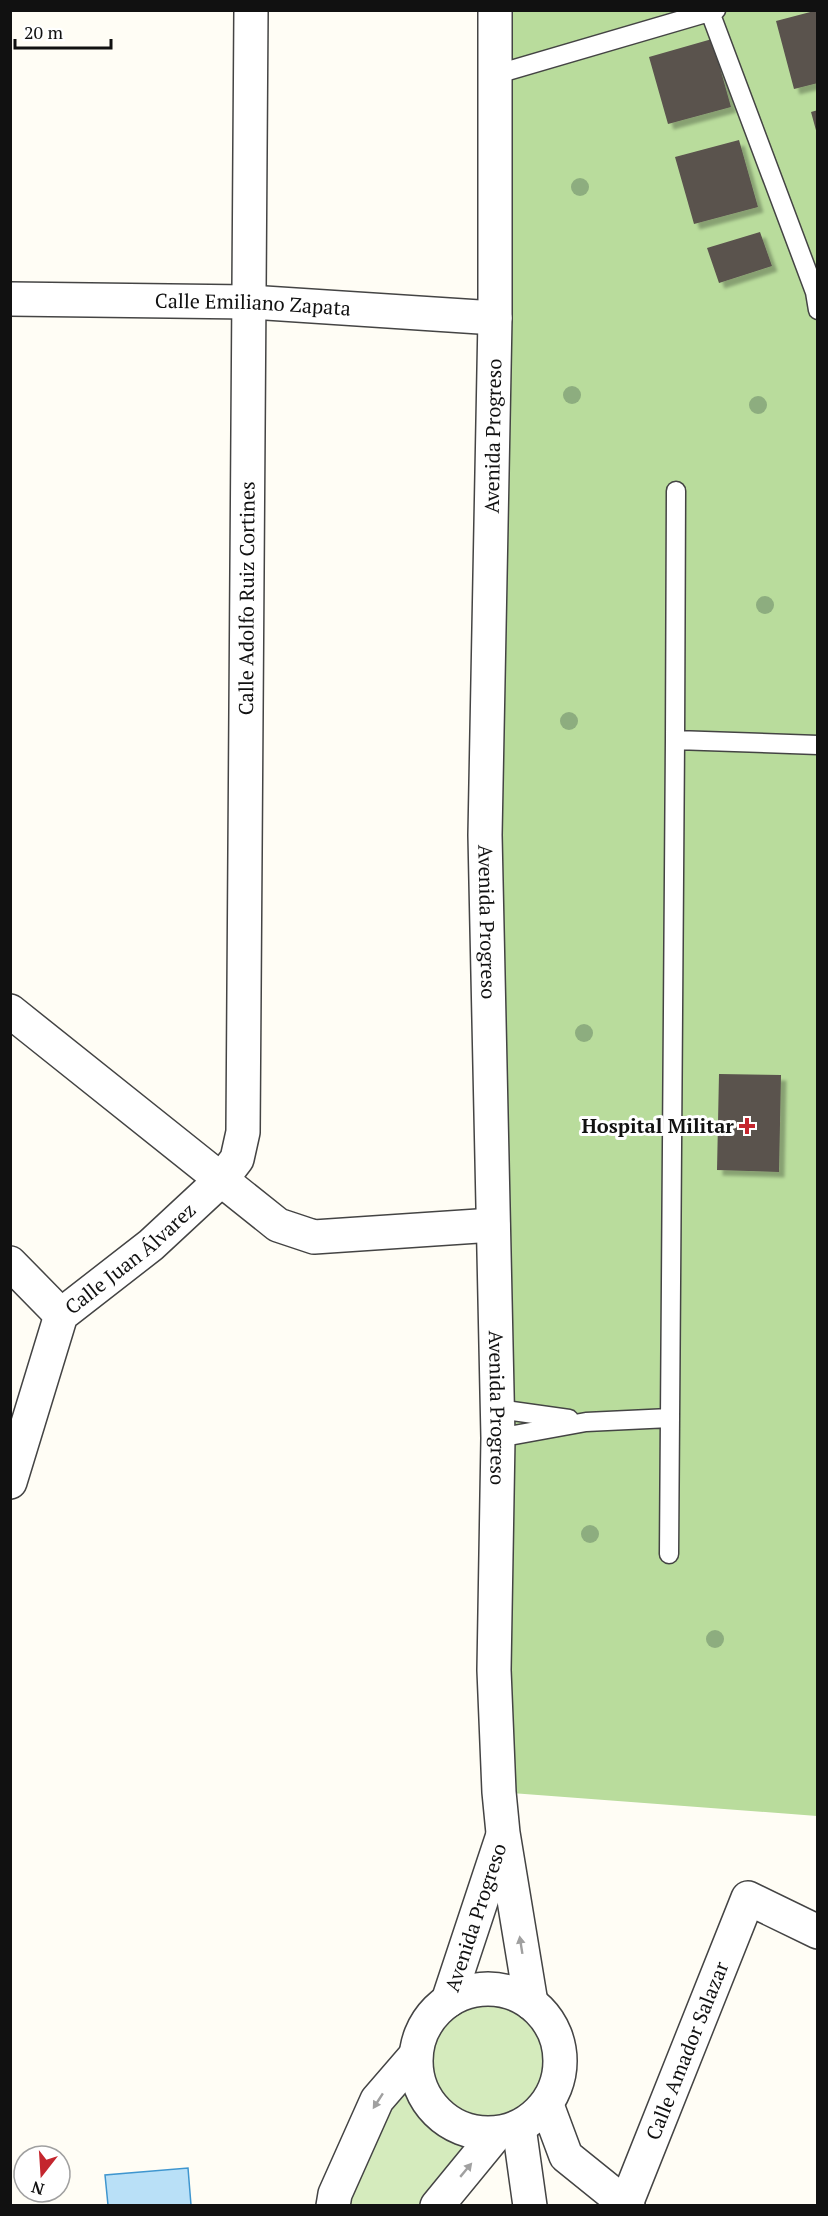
<svg xmlns="http://www.w3.org/2000/svg" width="828" height="2216" font-family="'PT Serif',serif">
	<defs>
		<filter id="shadow"><feDropShadow dx="5.5" dy="5.5" stdDeviation="1.5" flood-color="#0004"/></filter>
	</defs>
	<rect width="100%" height="100%" fill="#fffdf5"/>
	<path fill="#d5ebbd" d="M488,1988c28,4 49,13 64,38 14,20 12,49 1,70 -8,14 -21,21 -33,30 -30,23 -56,54 -83,79l-104,1 97,-187c18,-18 33,-27 58,-31z"/>
	<path fill="#b9dc9c" d="M496,11h321v1805l-318,-24z"/>
	<path fill="#b9e0f7" stroke="#3f96cf" stroke-width="1.5" d="M188,2168l3,37h-83l-3,-30z"/>
	<path fill="#5a524d" filter="url(#shadow)" d="M818,10v73l-24,6 -18,-68z
		M712,39l19,68 -63,17 -19,-67z
		M818,110v24h-1l-6,-22z
		M739,140l19,67 -64,17 -19,-67z
		M760,232l12,34 -53,17 -12,-35z
		M719,1074l62,1 -2,97 -62,-2z"/>
	<g fill="none" stroke-linecap="round" stroke-linejoin="round">
		<defs>
			<path id="service" d="M710,12l105,280 3,18
				M494,75l222,-65
				M675,740l1,-249
				M498,1409l71,10
				M498,1438l88,-16 84,-4
				M669,1554l6,-814 143,5"/>
			<g id="minor">
				<path id="s1" d="M10,299l239,3 246,16"/>
				<path d="M10,1011l268,214 36,12 179,-12"/>
				<path d="M10,1263l51,52"/>
				<path id="s2" d="M10,1482l51,-167 90,-70 70,-65 16,-21 6,-27 8,-1122"/>
				<path d="M547,2105l19,51 62,50"/>
				<path d="M519,2127l11,79"/>
				<path id="s3" d="M626,2204l122,-306 70,34"/>
			</g>
			<g id="tertiary">
				<path id="s4" d="M495,10v308l-10,517 13,603 -4,232 5,122 4,41 28,170"/>
				<circle cx="488" cy="2061" r="72"/>
				<path id="s5" d="M448,2001l54,-163"/>
				<path d="M333,2206l2,-12 42,-94 38,-44"/>
				<path d="M437,2206l59,-72"/>
			</g>
		</defs>
		<use href="#service" stroke="#444" stroke-width="21"/>
		<use href="#minor" stroke="#444" stroke-width="36"/>
		<use href="#tertiary" stroke="#444" stroke-width="36"/>
		<use href="#service" stroke="#fff" stroke-width="18"/>
		<use href="#minor" stroke="#fff" stroke-width="33"/>
		<use href="#tertiary" stroke="#fff" stroke-width="33"/>
	</g>
	<g fill="#8dad7f">
		<circle cx="580" cy="187" r="9"/>
		<circle cx="572" cy="395" r="9"/>
		<circle cx="758" cy="405" r="9"/>
		<circle cx="765" cy="605" r="9"/>
		<circle cx="569" cy="721" r="9"/>
		<circle cx="584" cy="1033" r="9"/>
		<circle cx="590" cy="1534" r="9"/>
		<circle cx="715" cy="1639" r="9"/>
	</g>
	<defs><path id="oneway-solid" d="M-6-.8H1V-3.2L6.5 0L1 3.2V.8H-6Z" transform="scale(1.5)"/></defs>
	<g fill="#a0a0a0">
		<use href="#oneway-solid" transform="translate(521 1945) rotate(-99)"/>
		<use href="#oneway-solid" transform="translate(378 2101) rotate(123)"/>
		<use href="#oneway-solid" transform="translate(466 2170) rotate(-50)"/>
	</g>
	<path fill="#c4262e" stroke="#fff" stroke-width="2" d="M744 1117h6v6h6v6h-6v6h-6v-6h-6v-6h6z"/>
	<g text-anchor="middle" stroke-width="6" stroke-linejoin="round" paint-order="stroke">
		<g font-size="20" fill="#111" stroke="#fff">
			<text dy="7" stroke="none"><textPath href="#s1" startOffset="243">Calle Emiliano Zapata</textPath></text>
			<text transform="translate(493 436) rotate(-89)" y="7">Avenida Progreso</text>
			<text dy="7" stroke="none"><textPath href="#s2" startOffset="972">Calle Adolfo Ruiz Cortines</textPath></text>
			<text dy="7" stroke="none"><textPath href="#s4" startOffset="912">Avenida Progreso</textPath></text>
			<text dy="7" stroke="none"><textPath href="#s2" startOffset="264">Calle Juan Álvarez</textPath></text>
			<text dy="7" stroke="none"><textPath href="#s4" startOffset="1398">Avenida Progreso</textPath></text>
			<text dy="7" stroke="none"><textPath href="#s5" startOffset="88">Avenida Progreso</textPath></text>
			<text dy="7" stroke="none"><textPath href="#s3" startOffset="165">Calle Amador Salazar</textPath></text>
		</g>
		<g font-size="20" font-weight="bold" fill="#111" stroke="#fff" text-anchor="end">
			<text x="734" y="1133">Hospital Militar</text>
		</g>
	</g>
	<rect width="828" height="2216" fill="none" stroke="#111111" stroke-width="24"/>
	<g transform="translate(42 2174) rotate(197)"><circle r="28" fill="#ffffff" stroke="#a0a0a0" stroke-width="1.5"/>
	<path d="M0-4.5L10 22L0 15L-10 22Z" fill="#c4262e"/>
	<text y="-9" font-size="16" font-weight="bold" text-anchor="middle" fill="#111111">N</text>
	</g>
	<path d="M15 39v9h96v-9" fill="none" stroke="#111111" stroke-width="3"/>
	<text x="24" y="39" font-size="18" fill="#111111" stroke="#ffffff" stroke-width="4.5" paint-order="stroke">20 m</text>
</svg>
